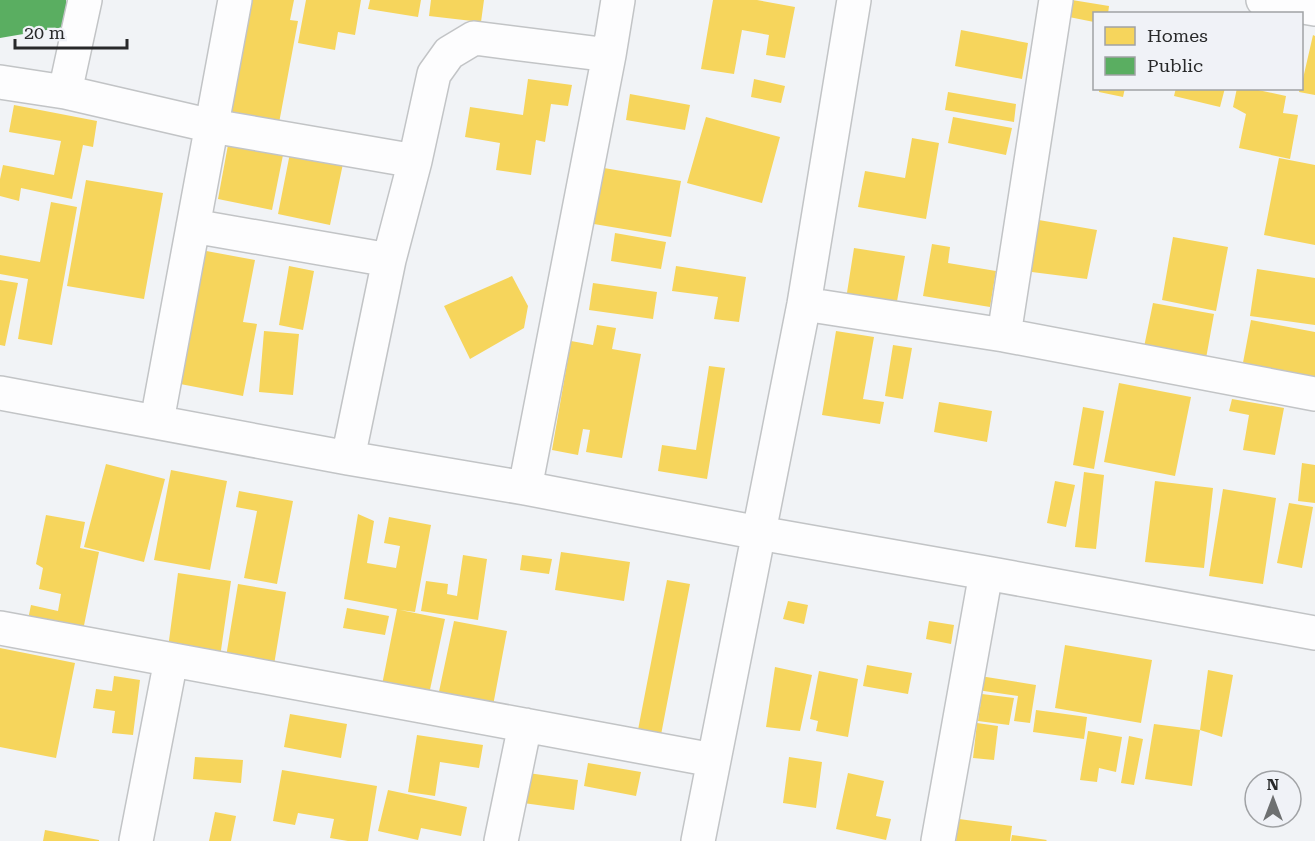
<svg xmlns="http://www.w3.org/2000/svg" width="1315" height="841" font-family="'Roboto Serif',serif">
	<rect width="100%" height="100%" fill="#f1f3f6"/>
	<path fill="#f6d55c" d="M245,0h49l-4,20 8,1 -19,102 -54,-9z
		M306,0h55l-6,35 -17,-3 -3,18 -37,-7z
		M370,0h51l-3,17 -50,-8z
		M431,0h53l-3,22 -52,-6z
		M713,0h44l38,7 -10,51 -19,-3 3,-20 -27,-5 -8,44 -33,-5z
		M1072,0l37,6 -1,8h-14v8l-25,-5z
		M961,30l67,13 -6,36 -67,-13z
		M1313,35l2,1v59l-16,-3 1,-4h2v-5z
		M528,79l44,6 -4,21 -17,-2 -6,38 -9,-2 -5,35 -35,-5 4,-27 -35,-6 5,-30 53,8z
		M754,79l31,7 -4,17 -30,-6z
		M1099,88h26l-2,9 -24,-5z
		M1176,88h49l-5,19 -46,-11z
		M1237,88h12l37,8 -3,17 15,2 -8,44 -51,-11 7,-34 -13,-7z
		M948,92l68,12 -2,18 -69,-12z
		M630,94l60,11 -5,25 -59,-10z
		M14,105l83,16 -4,26 -10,-2 -11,54 -51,-11 -2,13 -19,-5v-17l3,-14 51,10 7,-34 -52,-9z
		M706,117l74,20 -18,66 -75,-20z
		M953,117l59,11 -6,27 -58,-12z
		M230,134l55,11 -13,65 -54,-11z
		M912,138l27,5 -13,76 -68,-12 7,-36 40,7z
		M291,148l53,11 -14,66 -52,-11z
		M1279,158l36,7v80l-51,-10z
		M598,167l83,14 -10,56 -83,-14z
		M86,180l77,13 -19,106 -77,-13z
		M51,202l26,5 -25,138 -34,-6 10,-60 -28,-5v-19l40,7z
		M1033,219l64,11 -10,49 -63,-8z
		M615,233l51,9 -5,27 -50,-8z
		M1173,237l55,10 -12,64 -54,-11z
		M932,244l18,3 -2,16 48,8 -6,36 -67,-11z
		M854,248l51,8 -9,51 -50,-8z
		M201,250l54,10 -12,62 14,2 -14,72 -68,-13z
		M289,266l25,5 -11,59 -24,-5z
		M676,266l70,11 -7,45 -25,-3 4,-22 -46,-6z
		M1257,269l58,9v47l-65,-9z
		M512,276l16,30 -4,22 -54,31 -26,-53z
		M0,280l18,3 -13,63 -5,-1z
		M593,283l64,9 -4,27 -64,-9z
		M1153,303l61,11 -9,50 -62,-12z
		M1251,320l64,12v50l-73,-14z
		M597,325l19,3 -4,21 29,5 -19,104 -36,-6 4,-22 -7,-1 -5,26 -26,-5 19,-109 22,4z
		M264,331l35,3 -6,61 -34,-3z
		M836,331l38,6 -11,62 21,3 -4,22 -58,-9z
		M893,345l19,3 -9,51 -18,-3z
		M709,366l16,2 -18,111 -49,-8 4,-26 34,5z
		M1119,383l72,14 -16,79 -71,-14z
		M1232,399l52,9 -9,47 -32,-5 6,-35 -20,-4z
		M939,402l53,9 -5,31 -53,-10z
		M1083,407l21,4 -10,58 -21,-4z
		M1302,463l13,2v38l-17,-2z
		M106,464l59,15 -21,83 -60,-15z
		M171,470l56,11 -17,89 -56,-10z
		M1084,472l20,3 -8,74 -21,-2z
		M1055,481l20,4 -9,42 -19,-4z
		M1155,481l58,7 -9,80 -59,-6z
		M1223,489l53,9 -13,86 -54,-8z
		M239,491l54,10 -16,83 -33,-6 13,-67 -21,-4z
		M1289,503l24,4 -11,61 -25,-5z
		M358,514l16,7 -7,42 29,5 4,-22 -16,-3 5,-26 42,8 -16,87 -15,-2 45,9 -17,80 -47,-9 16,-81 -53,-10z
		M46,515l39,7 -5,26 19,4 -18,88 -55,-11 5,-24 27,6 3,-17 -22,-5 4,-21 -7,-4z
		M561,552l69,10 -6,39 -69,-11z
		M463,555l24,4 -9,61 -57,-9 5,-30 22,3 -1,10 10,2z
		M522,555l30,4 -3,15 -29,-4z
		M178,573l53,8 -11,76 -52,-9z
		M667,580l23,4 -30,156 -23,-5z
		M238,584l48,8 -13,79 -48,-8z
		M788,601l20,4 -4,19 -21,-5z
		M347,608l42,8 -4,19 -42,-7z
		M454,621l53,10 -15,80 -55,-10z
		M929,621l25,4 -3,19 -25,-5z
		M1065,645l87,15 -11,63 -86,-15z
		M0,648l75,15 -19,95 -56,-11z
		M867,665l45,8 -4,21 -45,-8z
		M775,667l37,8 -12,56 -34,-4z
		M1208,670l25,5 -11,62 -22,-7z
		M819,671l39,8 -10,58 -32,-6 2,-10 -8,-2z
		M114,676l26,4 -7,55 -21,-2 3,-22 -22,-3 3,-19 16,2z
		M980,676l56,9 -6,38 -16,-2 4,-25 -41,-6z
		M982,694l32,4 -5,27 -31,-4z
		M1036,710l51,7 -3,22 -51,-7z
		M290,714l57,10 -6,34 -57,-11z
		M977,723l21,3 -4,34 -21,-2z
		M1154,724l46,6 -8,56 -47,-7z
		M1088,731l34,6 -6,35 -17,-4 -2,14 -17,-2z
		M417,735l66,10 -4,23 -39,-6 -5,34 -27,-4z
		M1129,736l14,3 -9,46 -13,-2z
		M195,757l48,3 -2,23 -48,-4z
		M789,757l33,5 -6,46 -33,-5z
		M588,763l53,9 -5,24 -52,-10z
		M282,770l95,16 -9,55h-20l-18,-3 4,-19 -36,-6 -3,12 -22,-4z
		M521,772l57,8 -4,30 -58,-8z
		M848,773l36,8 -8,35 15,3 -5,21 -50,-11z
		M388,790l79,17 -6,29 -40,-8 -3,12 -40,-9z
		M215,812l21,4 -5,25h-22z
		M959,819l53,7 -2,15h-54z
		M45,830l54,10v1h-56z
		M1012,835l35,5 -1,1h-35z"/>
	<path fill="#5aae61" d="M0,0h66l4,26 -70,12z"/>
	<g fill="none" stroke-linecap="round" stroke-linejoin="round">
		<defs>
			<path id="street" d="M1263,0l52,9
				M0,82l65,10 147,34 203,35
				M65,92l20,-92
				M193,226l196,34
				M804,304l200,31 311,59
				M1004,335l52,-335
				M0,393l348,65 177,30 234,45 227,40 329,60
				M157,421l78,-421
				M348,458l41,-198 26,-99 19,-87 15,-21 25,-15 135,17
				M525,488l84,-433 9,-55
				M0,628l713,132
				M136,841l35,-181
				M501,841l24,-116
				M698,841l106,-537 50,-304
				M938,841l48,-268"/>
		</defs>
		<use href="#street" stroke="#c2c4c6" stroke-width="36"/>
		<use href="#street" stroke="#fdfdfe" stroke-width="33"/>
	</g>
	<rect x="1093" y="12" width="210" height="78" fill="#f0f2f7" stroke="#a0a2a5" stroke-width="1.5"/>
	<rect x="1105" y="27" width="30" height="18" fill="#f6d55c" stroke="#a0a2a5" stroke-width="1.5"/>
	<text x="1147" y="42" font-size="18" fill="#28292a">Homes</text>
	<rect x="1105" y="57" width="30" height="18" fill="#5aae61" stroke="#a0a2a5" stroke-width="1.5"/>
	<text x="1147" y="72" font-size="18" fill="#28292a">Public</text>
	<g transform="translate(1273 799)"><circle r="28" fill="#f0f2f7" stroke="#a0a2a5" stroke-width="1.5"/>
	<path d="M0-4.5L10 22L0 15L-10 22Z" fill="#6e7071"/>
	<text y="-9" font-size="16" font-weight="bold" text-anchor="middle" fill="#28292a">N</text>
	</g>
	<path d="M15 39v9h112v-9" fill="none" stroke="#28292a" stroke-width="3"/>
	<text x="24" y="39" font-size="18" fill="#28292a" stroke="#f0f2f7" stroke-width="4.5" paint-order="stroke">20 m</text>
</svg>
